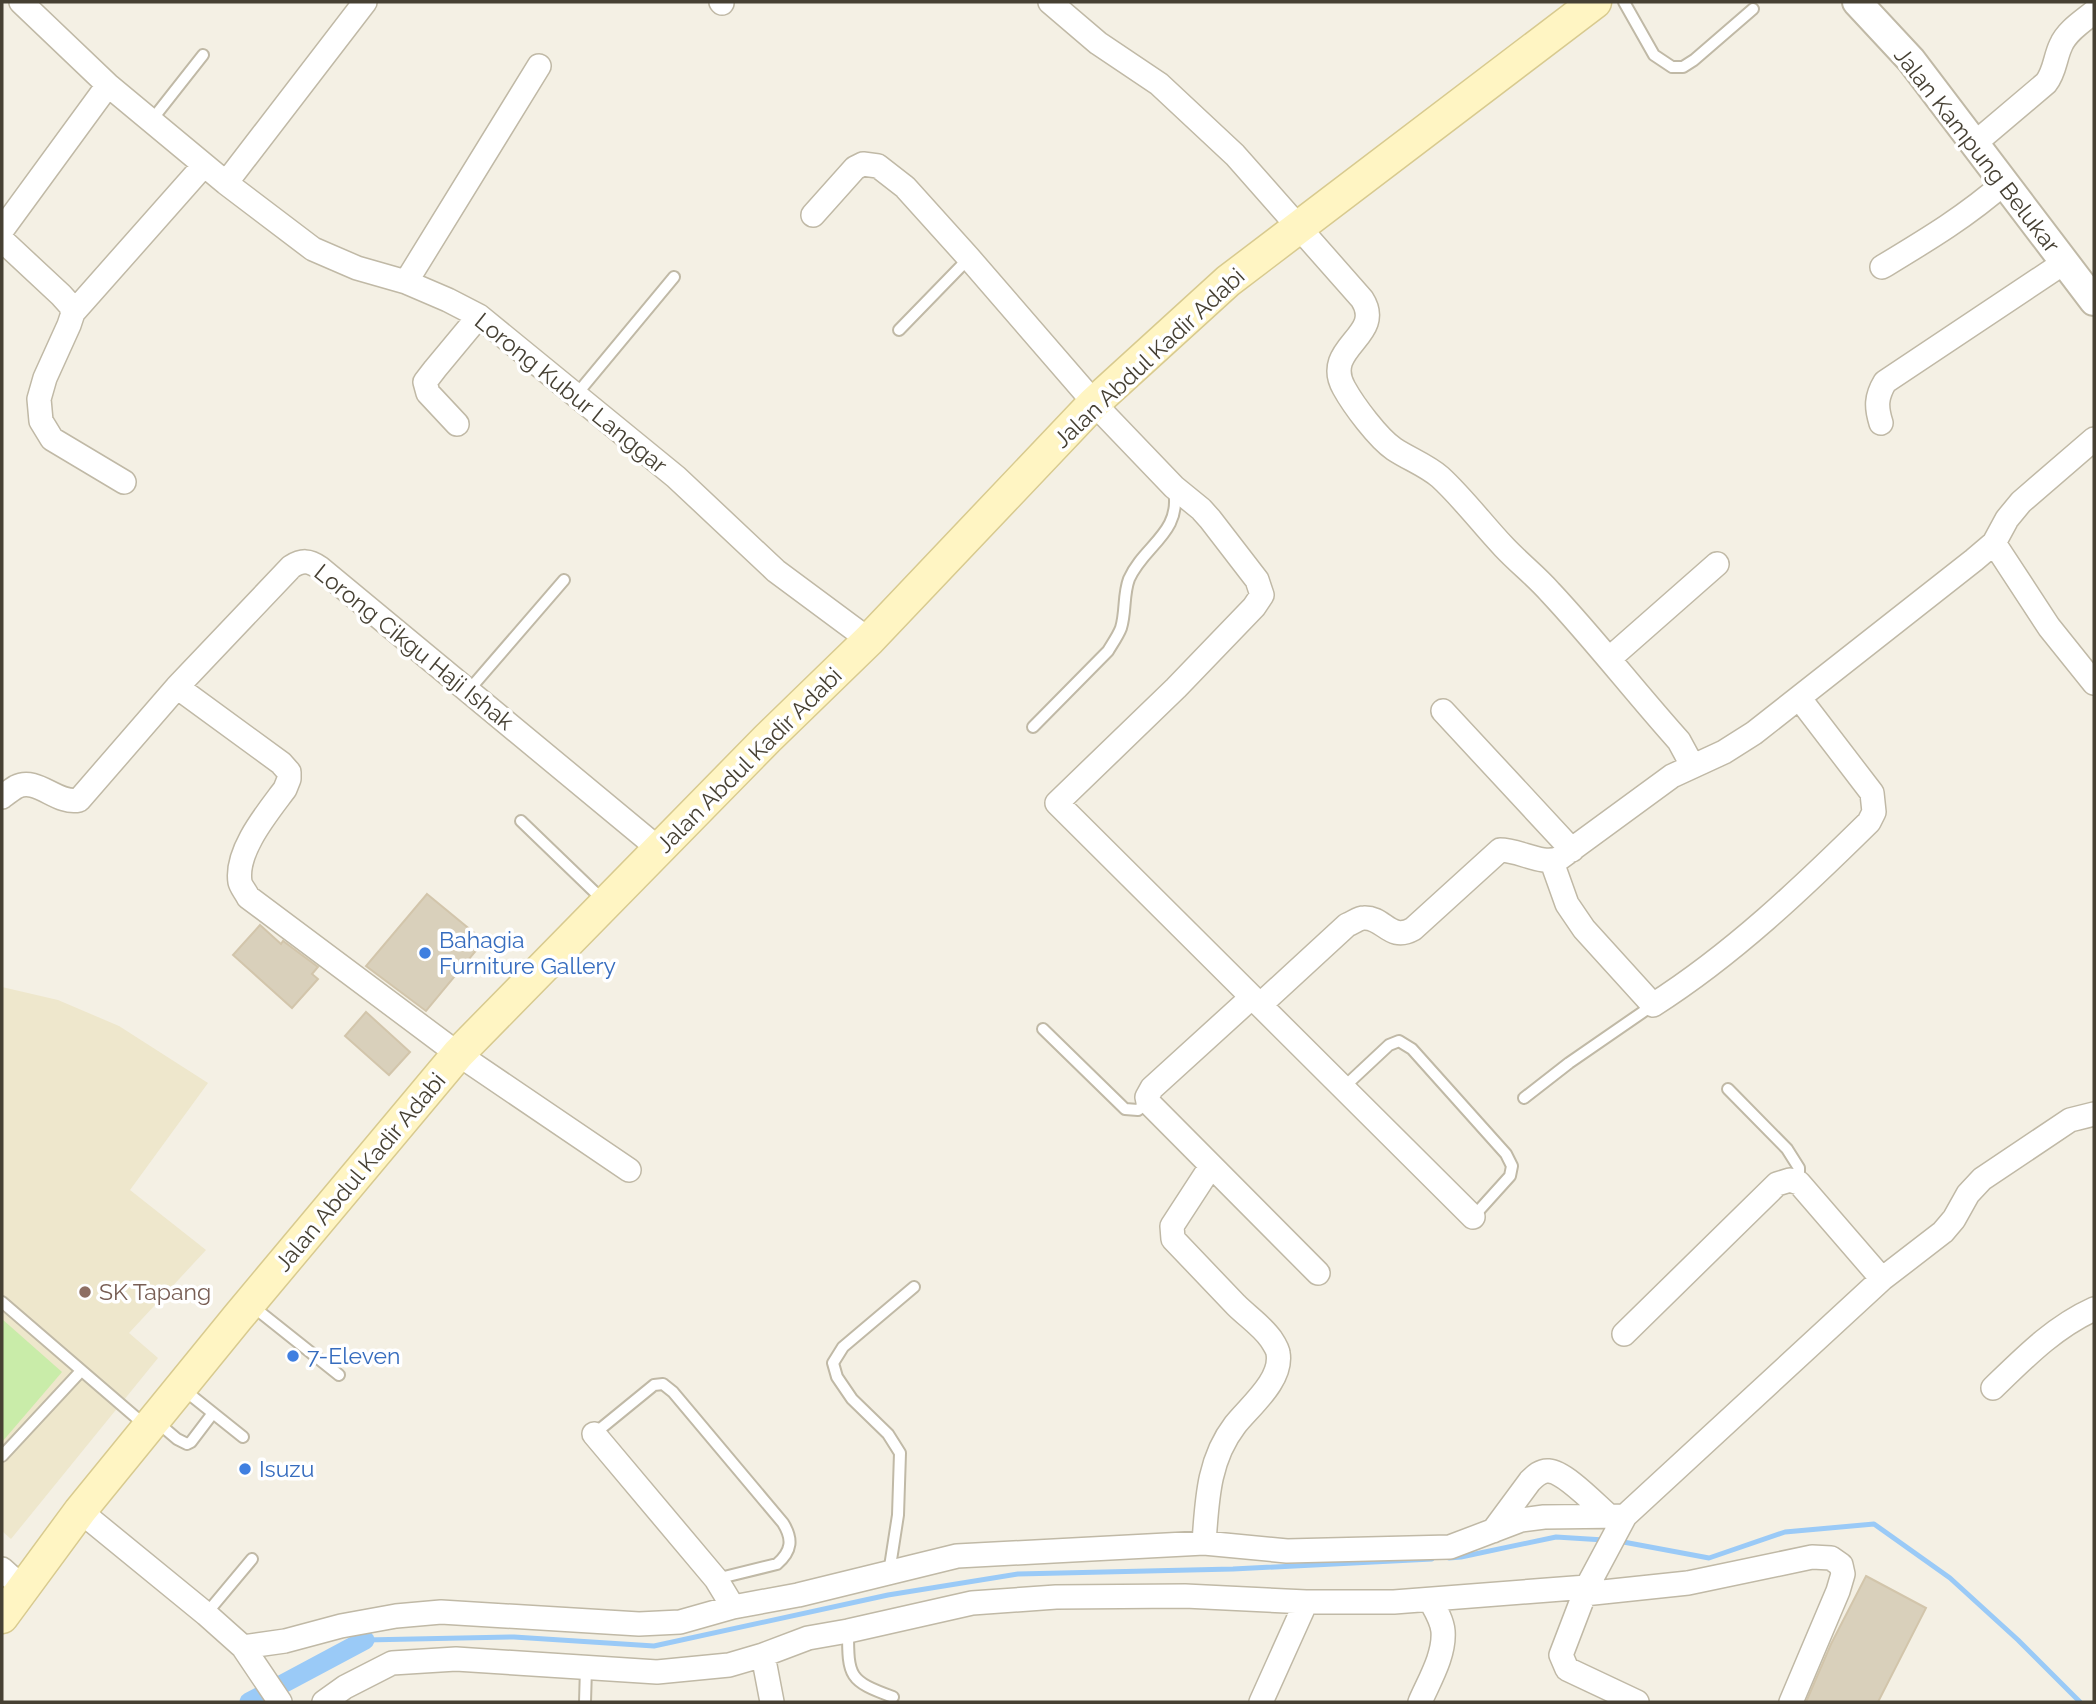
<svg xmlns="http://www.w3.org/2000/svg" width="2096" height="1704" font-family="Raleway,sans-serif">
	<rect width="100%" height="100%" fill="#f4f0e4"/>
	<path fill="#eee7cc" d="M2,987l56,13 61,26 89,57 -78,107 76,60 -77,83 29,25 -147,181 -9,-8z"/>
	<path fill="#c9eca9" d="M2,1319l60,53 -60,70z"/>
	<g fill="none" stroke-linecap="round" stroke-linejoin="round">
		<path stroke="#9acaf7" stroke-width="5" d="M1618,1541l91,17 76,-26 89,-8 76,54 68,62 62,62
			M1449,1558l12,-1 95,-20 48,3
			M365,1640l149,-3 140,9 234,-51 130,-21 215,-5 199,-10"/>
		<path stroke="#9acaf7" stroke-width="19" d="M249,1702l116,-62"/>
	</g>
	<path fill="#d9d0bb" stroke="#d2c5ab" stroke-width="2" d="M427,894l57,47 -58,70 -60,-45z
		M260,925l21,19 2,-3 35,26 -6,7 6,5 -26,29 -59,-53z
		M366,1012l44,40 -21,23 -44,-39z
		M1866,1576l60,32 -48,94h-72l25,-58z"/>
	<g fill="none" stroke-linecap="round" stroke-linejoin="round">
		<defs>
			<path id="service" d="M1624,2l30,53 18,12h11l11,-7 59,-51
				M151,121l52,-66
				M899,330l70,-72
				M576,395l98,-118
				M469,690l95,-110
				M1033,727l75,-76c4,-7 10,-15 13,-23 5,-16 2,-33 8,-49 15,-34 53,-46 45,-89
				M521,821l83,80
				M1043,1029l82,80 13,1 10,-8
				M1343,1088l46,-43 10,-4 13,8 94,105 6,12 -2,10 -37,41
				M1728,1089l59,60 12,19v15
				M1524,1098l45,-35 84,-58
				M2,1302l144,124
				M251,1305l88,70
				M183,1389l60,48
				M157,1422l20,17 10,5 4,-2 22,-29
				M594,1434l60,-49 9,-1 10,8 110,131c10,16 9,28 -6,41l-61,15
				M2,1456l79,-85
				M889,1573l9,-58 2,-62 -12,-19 -36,-35 -15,-22 -4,-14 10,-16 71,-60
				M206,1614l46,-55
				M848,1631c0,46 1,50 45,66
				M585,1702l1,-34"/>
			<path id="minor" d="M21,2l87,83 118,98 87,66 44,19 49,14 42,18 31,16 197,161 100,94 93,69
				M721,2l1,1
				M1050,2l48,41 61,41 76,71 127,144c24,37 -41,48 -18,89 10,18 34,50 50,61 15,10 32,16 46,28 23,21 43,48 64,70 15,16 32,29 46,45 45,48 85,100 129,149l13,24
				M1974,144l72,-61c9,-11 9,-26 15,-38 6,-14 22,-24 33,-33
				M226,183l139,-181
				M813,215l42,-47 8,-4 15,2 27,21 64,71 135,156 70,73 27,22 9,10 47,61 5,15 -8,12 -78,81 -119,115 203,202 87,-80c6,-2 11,-7 17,-7 20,-1 26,24 49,11l87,-79c20,0 42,16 60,8l112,-82 52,-24 30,-19 220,-173 20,-17 13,-24 14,-17 73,-63
				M2,230l106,-145
				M2,240l59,55 9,10 3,8 -4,12 -24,53 -6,21 2,22 11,18 72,43
				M1882,267c43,-26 85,-51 122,-84
				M406,282l133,-216
				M73,313l131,-148
				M1881,423c-5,-16 -5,-26 4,-41l180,-120
				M457,424l-29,-31 -3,-11 10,-13 44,-53
				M1994,543l55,84 45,56
				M1609,659l108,-95
				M1443,711l129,139
				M2,797c4,-3 9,-7 14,-10 21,-11 41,18 63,13l98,-113
				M1552,862l15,42 17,25 69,76c80,-51 149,-117 216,-183l5,-10 -2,-19 -72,-94
				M1252,997l-100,91 -5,9 1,5 170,171
				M1260,1005l213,212
				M629,1170l-171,-116 -210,-157c-2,-5 -7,-10 -8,-15 -5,-31 28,-70 45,-93l4,-10v-7l-8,-9 -104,-76 114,-120c11,-7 18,-7 29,1l339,281
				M1624,1334l153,-150 13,-4 9,3 83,96
				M1993,1388c31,-30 61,-61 101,-79
				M594,1434l122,145 17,28
				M80,1511l126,103 37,33 37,55
				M1493,1531l37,-50c5,-5 11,-11 19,-10 16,1 47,34 60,45
				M1204,1543c3,-42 4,-83 31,-118 14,-18 48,-45 43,-72 0,-3 -5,-11 -7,-14 -9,-13 -24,-23 -35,-34 -21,-22 -42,-44 -63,-66l-1,-13 39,-60
				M2,1569l21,19
				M1584,1594l104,-11 124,-26 19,1 10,7 2,9 -5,17 -47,111
				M243,1647l42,-6 56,-15 55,-10 45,-4 198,12 41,-2 53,-15 65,-12 159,-39 247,-13 83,8 163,-4 71,-27 23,-3 81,-1
				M763,1655l9,47
				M324,1702l21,-15 47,-24 64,-4 201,13 72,-7 34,-10 45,-17 40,-7 124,-28 84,-6 129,-1 121,6h88l193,-15
				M1261,1702l45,-100
				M1420,1702c9,-21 25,-47 23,-71 -1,-11 -8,-22 -13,-31
				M1637,1702l-70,-33 -6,-14 26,-68 38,-71 257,-237 61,-47 11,-13 14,-25 14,-15 88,-59 24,-6"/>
			<path id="tertiary" d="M1857,2l54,58 183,241"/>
			<path id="secondary" d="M2,1617l78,-106 158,-194 220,-263 309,-315 102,-99 225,-237 134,-122 367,-279"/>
		</defs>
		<use href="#service" stroke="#c0b9a6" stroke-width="14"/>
		<use href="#minor" stroke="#c0b9a6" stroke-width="26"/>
		<use href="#tertiary" stroke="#c0b9a6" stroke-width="32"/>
		<use href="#secondary" stroke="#d8ca8f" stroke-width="35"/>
		<use href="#service" stroke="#fff" stroke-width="10"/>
		<use href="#minor" stroke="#fff" stroke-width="23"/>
		<use href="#tertiary" stroke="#fff" stroke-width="28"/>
		<use href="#secondary" stroke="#fff5c3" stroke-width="32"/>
	</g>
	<g fill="#3f7fe0" stroke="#fff" stroke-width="2.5">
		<circle cx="425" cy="953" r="7"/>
		<circle cx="293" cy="1356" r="7"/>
		<circle cx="245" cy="1469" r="7"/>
	</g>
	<circle fill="#8d6e63" stroke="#fff" stroke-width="2.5" cx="85" cy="1292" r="7"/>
	<g text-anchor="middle" stroke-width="7" stroke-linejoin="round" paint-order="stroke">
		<g font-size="23" fill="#464033" stroke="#fff">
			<text transform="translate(1977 150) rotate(52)" y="8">Jalan Kampung Belukar</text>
			<text transform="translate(1149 358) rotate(-43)" y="8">Jalan Abdul Kadir Adabi</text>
			<text transform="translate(571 393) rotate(39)" y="8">Lorong Kubur Langgar</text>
			<text transform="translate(414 647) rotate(39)" y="8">Lorong Cikgu Haji Ishak</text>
			<text transform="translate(749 760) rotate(-45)" y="8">Jalan Abdul Kadir Adabi</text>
			<text transform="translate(360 1172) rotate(-50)" y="8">Jalan Abdul Kadir Adabi</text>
		</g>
		<g font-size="23" fill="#366cbe" stroke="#fff" text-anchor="start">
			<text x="439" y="948">Bahagia<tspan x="439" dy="26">Furniture Gallery</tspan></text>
			<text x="307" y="1364">7-Eleven</text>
			<text x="259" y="1477">Isuzu</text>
		</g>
		<g font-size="23" fill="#785e54" stroke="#fff" text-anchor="start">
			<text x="99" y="1300">SK Tapang</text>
		</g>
	</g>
	<rect width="2096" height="1704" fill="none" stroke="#464033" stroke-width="7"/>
</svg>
